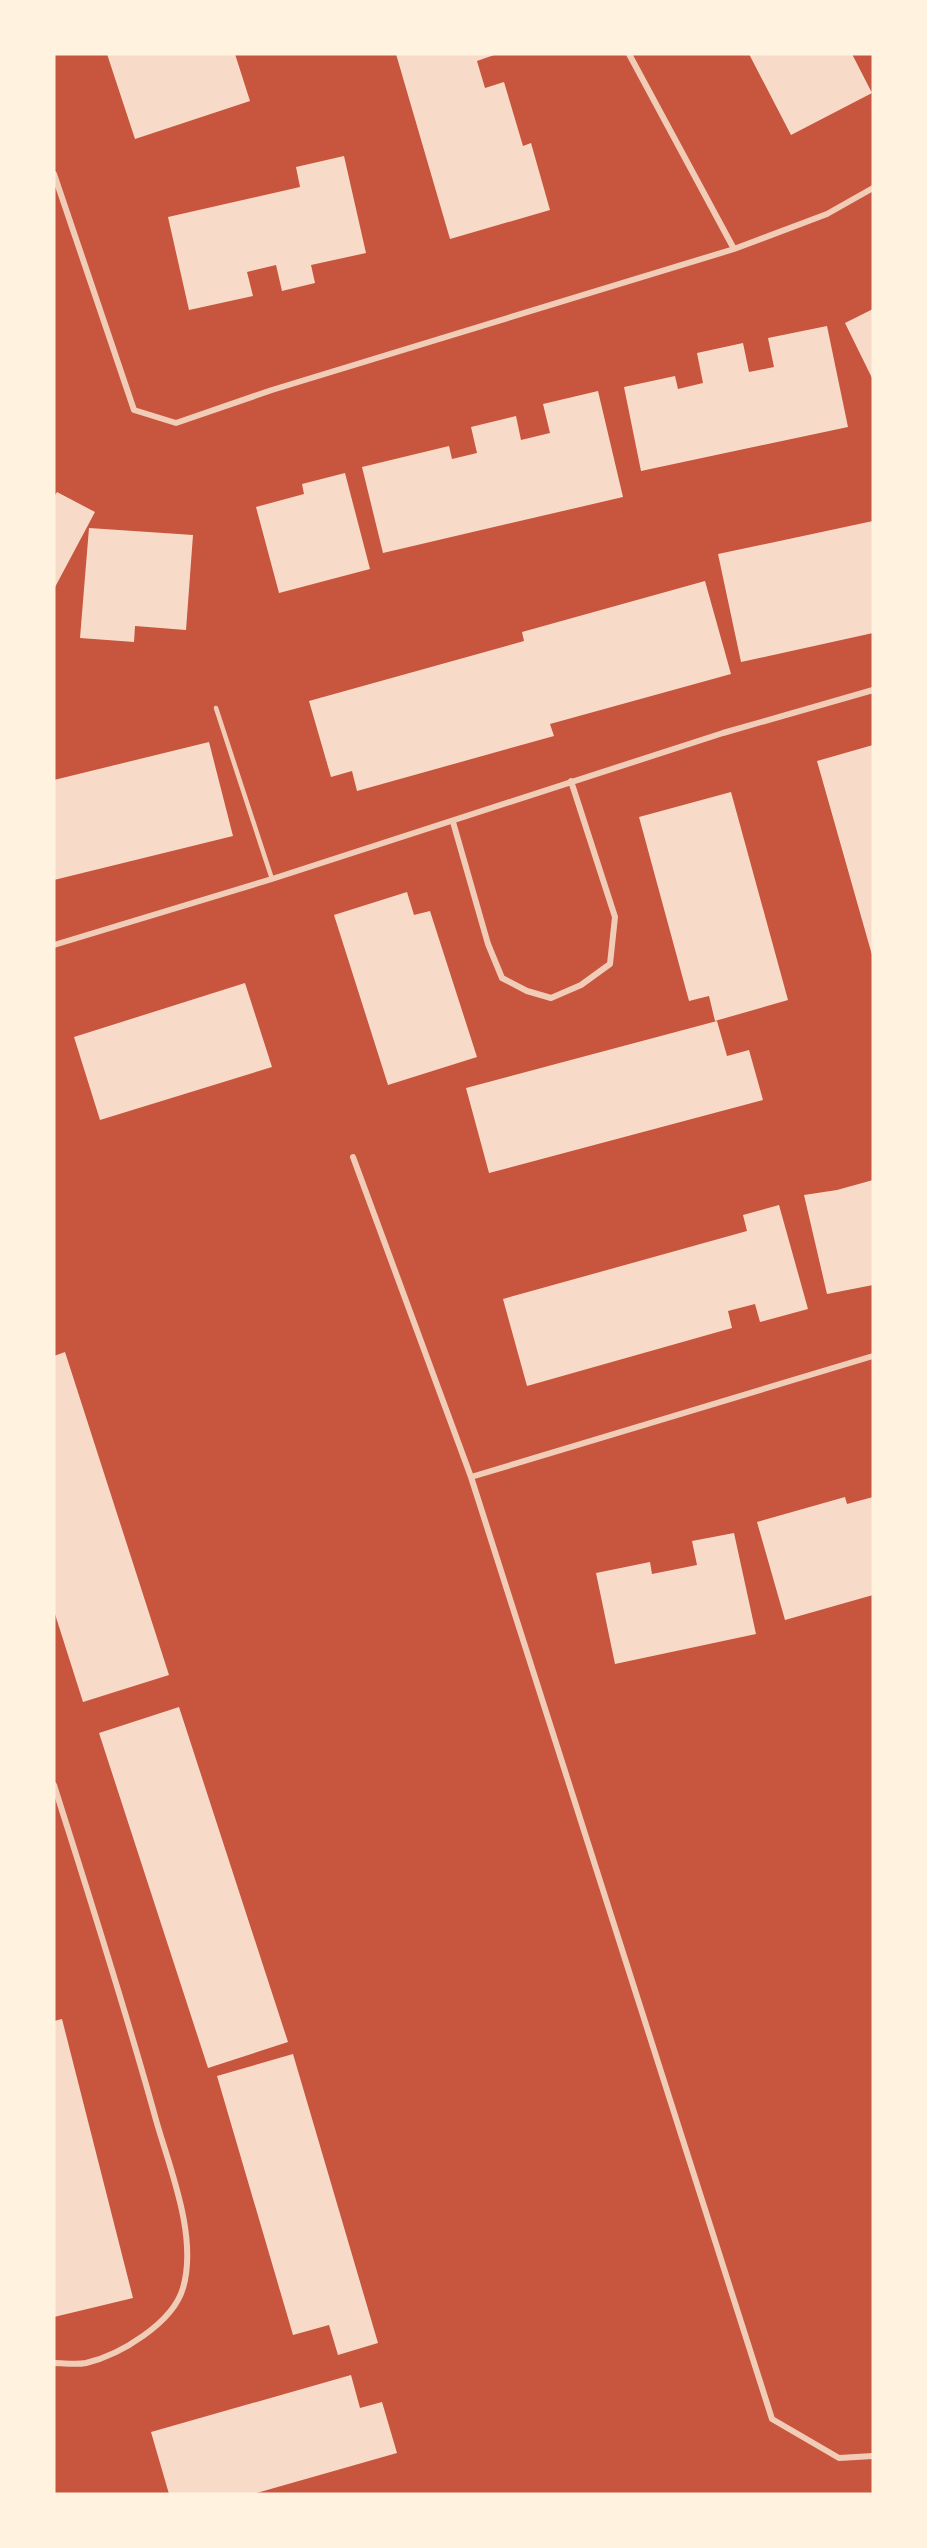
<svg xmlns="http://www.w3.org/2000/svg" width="927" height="2548" font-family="Merriweather,serif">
	<rect width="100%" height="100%" fill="#c8553d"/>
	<path fill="#f7dbc8" d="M107,54h128l15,47 -115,38z
		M396,54h101l-20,7 8,27 19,-6 19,64 8,-3 19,67 -100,29z
		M749,54h103l20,39 -81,42z
		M344,156l22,97 -55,12 4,18 -33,8 -6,-26 -29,7 6,24 -64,14 -21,-93 132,-30 -4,-20z
		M873,309v71l-28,-57z
		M827,326l21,101 -207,44 -17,-84 51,-11 3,13 25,-6 -6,-30 46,-10 6,29 25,-5 -6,-29z
		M598,391l25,106 -240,56 -21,-86 87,-21 3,13 25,-6 -6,-26 45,-11 5,24 29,-7 -7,-29z
		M345,473l25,96 -91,24 -23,-86 48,-13 -2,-10z
		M57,492l38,20 -41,77v-92z
		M873,521v112l-132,29 -23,-108z
		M89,528l104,7 -7,95 -51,-4 -1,16 -54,-4z
		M705,581l26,93 -181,50 4,12 -197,55 -5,-20 -21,6 -22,-76 215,-60 -2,-9z
		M209,742l24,94 -179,44v-100z
		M873,745v210h-1l-55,-194z
		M731,792l57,208 -73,21 -6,-25 -20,5 -50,-184z
		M407,892l7,23 16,-4 47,146 -89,28 -54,-170z
		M245,983l27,84 -172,53 -26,-83z
		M717,1021l10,35 22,-6 14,50 -274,73 -23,-85z
		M873,1180v105l-46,9 -23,-99 33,-5z
		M779,1205l29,104 -48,13 -5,-18 -27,7 4,17 -205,58 -24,-87 244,-68 -4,-16z
		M65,1352l104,323 -86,27 -29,-91v-255z
		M845,1497l2,7 26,-7v98l-88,25 -28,-98z
		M734,1533l22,101 -141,30 -19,-91 54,-11 2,12 45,-9 -5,-24z
		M179,1707l109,335 -80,26 -109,-335z
		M62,2019l71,279 -79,19v-296z
		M293,2054l85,289 -40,12 -9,-30 -36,10 -76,-259z
		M351,2375l9,33 22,-6 15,51 -144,41h-84l-18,-62z"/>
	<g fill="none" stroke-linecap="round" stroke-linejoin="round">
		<path stroke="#f1ccb7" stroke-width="4.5" d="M216,708l56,171"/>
		<path stroke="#f1ccb7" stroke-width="6" d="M54,174l80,236 42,13 96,-33 462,-141 -105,-195
			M734,249l93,-35 46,-26
			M453,822l35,122 14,34 25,13 24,7 30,-13 29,-21 5,-47 -44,-136
			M54,945l218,-66 451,-146 150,-43
			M353,1157l118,320 301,942 67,39 34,-2
			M471,1477l402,-121
			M54,1785c35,111 71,222 102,335 14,49 42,117 27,168 -10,35 -63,67 -97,75 -10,2 -22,0 -32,0"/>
	</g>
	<rect width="927" height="2548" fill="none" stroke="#fff3e0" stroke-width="111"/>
</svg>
